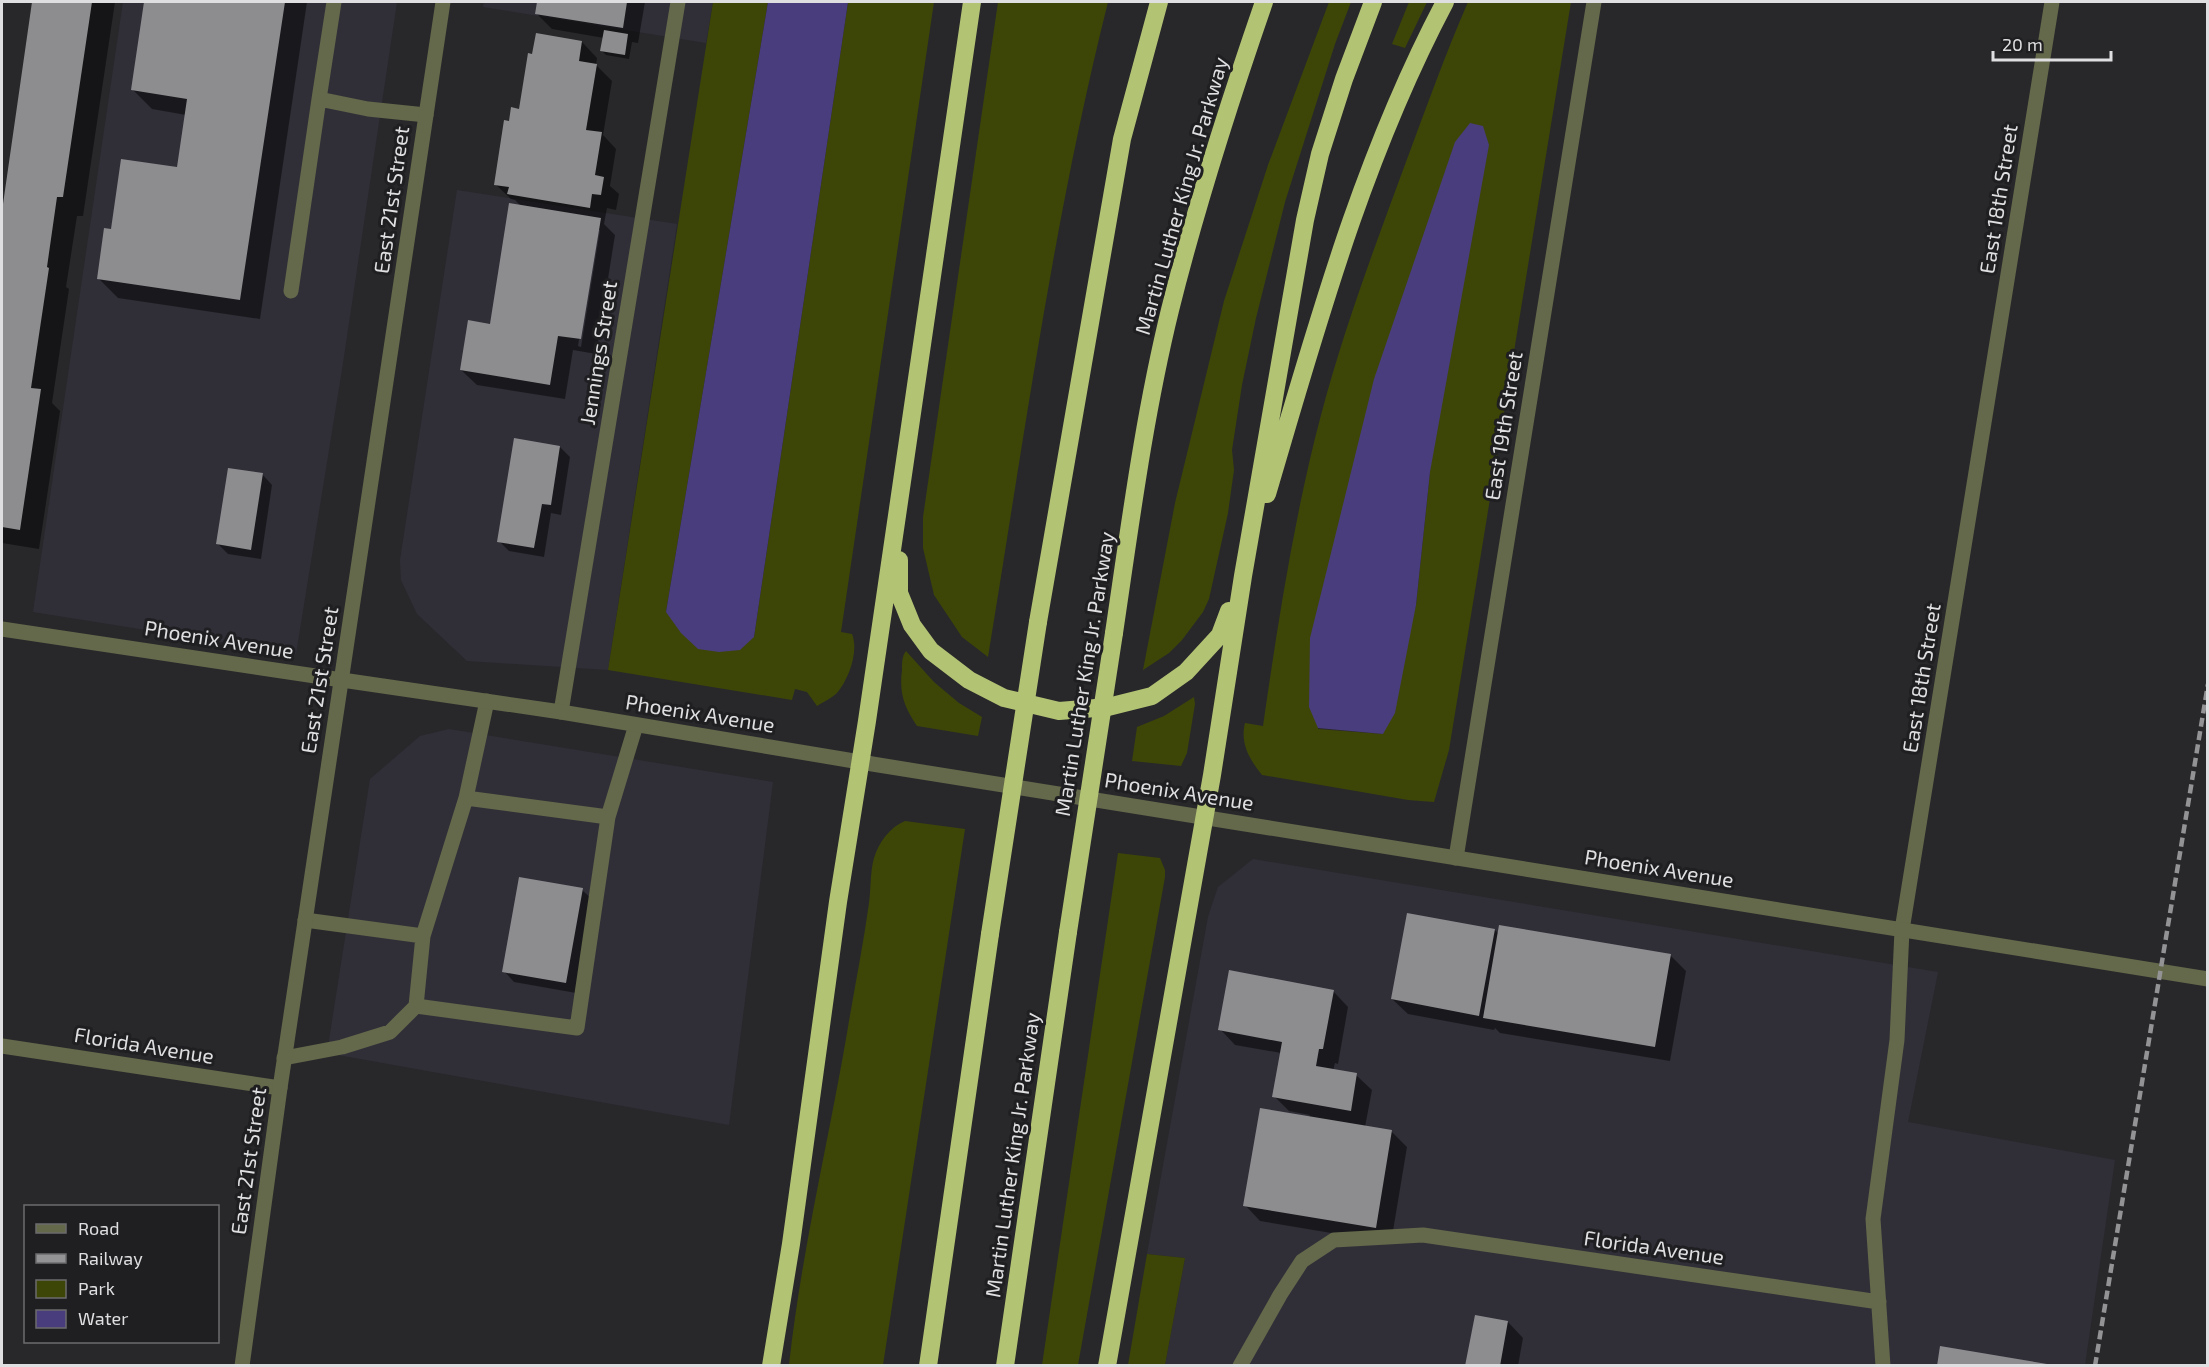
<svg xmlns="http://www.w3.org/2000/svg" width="2209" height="1367" font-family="'Exo 2',sans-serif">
	<rect width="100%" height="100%" fill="#28282b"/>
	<path fill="#302f38" d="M123,2h274l-54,361 -47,291 -263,-42z
		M484,2h229l-7,41 -223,-36z
		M457,190l220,34 -69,446 -141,-9 -50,-47 -16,-34 -1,-20z
		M449,729l324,53 -44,343 -402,-72 43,-274 50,-43z
		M1253,859l685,113 -30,150 207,38 -30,205h-920l20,-107 -38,-4 61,-337 10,-30z"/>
	<path fill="#3d4607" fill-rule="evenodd" d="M713,2h55l-102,610 88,25 94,-635h86l-93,630 11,2c7,17 -3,45 -15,59 -5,5 -14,9 -20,13l-10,-14 -12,-3 -3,11 -184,-30z
		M998,2h110c-54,215 -84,436 -120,655l-26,-20 -28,-42 -11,-47v-31z
		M1329,2h22l-16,42 -50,158 -29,116 -14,67 -10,65 2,20 -6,43 -19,86 -6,13 -21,28 -13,13 -26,17 32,-167 49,-202 44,-136z
		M1409,2h18l-22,46 -13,-4z
		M1468,2h103l-122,748 -15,52 -26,-2 -146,-25c-13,-16 -22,-32 -17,-52l18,3c15,-104 31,-209 58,-311 22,-83 52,-164 82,-245 21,-56 41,-113 65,-168zM1430,472l-14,133 -33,129 -65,-5z
		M906,651l28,31 25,21 23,14 -4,19 -61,-10c-13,-19 -18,-33 -15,-56 0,-7 0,-14 4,-19z
		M1194,697l1,7 -8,49 -6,13 -49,-5 5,-34 27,-11z
		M905,821l60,8 -82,536h-94c12,-111 39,-221 58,-332 7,-43 16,-86 22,-130 2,-15 1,-31 5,-45 5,-16 16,-31 31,-37z
		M1118,853l42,5 5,12v7l-87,488h-36z
		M1147,1254l38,4 -20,107h-37z"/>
	<path fill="#4a3d7d" d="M768,2h80l-94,635 -14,13 -21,2 -21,-3 -17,-16 -15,-21z
		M1470,123l13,3 6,19 -59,327 -14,133 -21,108 -12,21 -65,-6 -9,-21 1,-69 64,-259 81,-237z"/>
	<path fill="#0007" fill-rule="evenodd" d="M34,2h81l-32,214h-6l-11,71 3,2 -17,114 8,8 -21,138 -37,-6v-322z
		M145,2h162l-47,317 -142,-21 -20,-20 14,-48 66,-61 8,-54 -34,-6 -20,-20z
		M539,2h106l-7,41 -6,-1 -3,17 -23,-4 -4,-4 2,-13 -52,-9 -15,-15z
		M582,42l15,16 -1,7 16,16 -9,54 13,14 -6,37 9,8 -3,16 -9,-2 -3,16 11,11 -19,119 -23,-4 -8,49 -88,-14 -16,-15 30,-44 30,-120 -6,-6 -4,-1 -16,-15 15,-61zM597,230h3l-19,117 -3,-1z
		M560,447l10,10 -9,58 -10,-2 -7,44 -35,-6 -10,-10z
		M262,474l10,11 -11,74 -33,-5 -10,-10z
		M582,890l11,10 -17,93 -62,-11 -10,-11z
		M1495,930l4,4 171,21 16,16 -16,90 -170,-28 -5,-5 -1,2 -86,-16 -16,-15z
		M1333,991l15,16 -10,57 -3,-1 -2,8 23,4 16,15 -7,37 27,5 15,15 -16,96 -131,-22 -15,-16 65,-90 -21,-4 -15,-15 7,-43 -46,-8 -15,-16z
		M1508,1322l15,16 -5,28h-51z"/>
	<path fill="#8d8d90" d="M32,2h60l-29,195h-6l-10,70 2,1 -18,120 10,1 -21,141 -18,-3v-316z
		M144,2h141l-45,298 -143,-21 7,-51 7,1 10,-70 56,8 10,-68 -56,-9z
		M537,2h90l-4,26 -88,-14z
		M604,30l24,4 -3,21 -25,-4z
		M536,33l46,8 -3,20 18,3 -11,66 16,2 -7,43 9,2 -3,18 -9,-1 -2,14 -83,-14 2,-7 -15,-2 10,-65 5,1 2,-14 8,2 9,-56 4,1z
		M509,203l92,15 -20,121 -23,-3 -8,49 -90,-15 8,-50 22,4z
		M514,438l46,8 -9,59 -9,-1 -8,44 -37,-6z
		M228,468l35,5 -12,77 -35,-6z
		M519,877l64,11 -17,95 -64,-11z
		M1407,913l88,16 -16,87 -88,-17z
		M1499,925l172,29 -16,93 -172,-29z
		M1229,970l105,20 -11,59h-4l-3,17 41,7 -6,38 -79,-14 10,-55 -64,-12z
		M1260,1108l132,22 -16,98 -133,-22z
		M1475,1315l33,6 -8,45h-35z
		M1940,1346l107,18v2h-110z"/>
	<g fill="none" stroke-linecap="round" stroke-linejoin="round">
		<path stroke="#63694a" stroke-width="15" d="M319,99l15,-97
			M291,291l28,-192 49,10 58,6
			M466,798l21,-97
			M305,920l118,16 -7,70 161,22 31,-211 28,-92
			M423,936l43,-138 142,19
			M284,1058l58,-11 48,-15 26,-26"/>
		<path stroke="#63694a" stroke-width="15" d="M2,629l340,51
			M561,712l117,-710
			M1456,858l138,-856
			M2,1046l278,42
			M1240,1366l40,-71 22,-34 32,-21 89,-5 456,67
			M1883,1366l-10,-147 24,-179 5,-110 150,-928"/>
		<path stroke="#63694a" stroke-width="15" d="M342,680l219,32 299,50 1348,217
			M242,1366l38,-278 163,-1086"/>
		<path stroke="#b3c374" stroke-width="18" d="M1267,494c50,-169 95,-335 178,-492
			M899,560v33l13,32 19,26 38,29 35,18 55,13 49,-4 44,-11 34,-24 34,-37 9,-24
			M1038,622l84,-483 37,-137
			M1114,633c16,-108 30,-217 56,-323 26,-104 59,-207 94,-308
			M771,1366l20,-122 47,-342 29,-181 105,-719
			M928,1366l62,-432
			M1005,1366l63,-434
			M1107,1366l105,-591 31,-199 62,-356 15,-66 24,-75 29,-77"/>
		<path stroke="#939395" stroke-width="4.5" stroke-dasharray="9 4.5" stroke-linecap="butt" d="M2095,1366l113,-682"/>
		<path stroke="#b3c374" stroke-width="18" d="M1068,932l46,-299
			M990,934l48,-312"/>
	</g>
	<g text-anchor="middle" stroke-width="6" stroke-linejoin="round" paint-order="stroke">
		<g font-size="21" fill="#dfdfe1" stroke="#1f1e21">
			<text transform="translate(1182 196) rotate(-74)" y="7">Martin Luther King Jr. Parkway</text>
			<text transform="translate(1999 199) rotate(-81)" y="7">East 18th Street</text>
			<text transform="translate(392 200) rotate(-82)" y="7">East 21st Street</text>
			<text transform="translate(599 353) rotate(-81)" y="7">Jennings Street</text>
			<text transform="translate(1504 426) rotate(-81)" y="7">East 19th Street</text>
			<text transform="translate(219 640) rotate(9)" y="7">Phoenix Avenue</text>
			<text transform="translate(1085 674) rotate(-81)" y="7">Martin Luther King Jr. Parkway</text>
			<text transform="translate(1922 678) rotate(-81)" y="7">East 18th Street</text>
			<text transform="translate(320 680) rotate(-81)" y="7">East 21st Street</text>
			<text transform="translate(700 714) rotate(9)" y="7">Phoenix Avenue</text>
			<text transform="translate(1179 792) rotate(9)" y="7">Phoenix Avenue</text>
			<text transform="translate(1659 869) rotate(9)" y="7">Phoenix Avenue</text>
			<text transform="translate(144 1046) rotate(9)" y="7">Florida Avenue</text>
			<text transform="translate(1013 1155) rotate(-82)" y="7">Martin Luther King Jr. Parkway</text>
			<text transform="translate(249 1161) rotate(-82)" y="7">East 21st Street</text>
			<text transform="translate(1654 1248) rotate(8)" y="7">Florida Avenue</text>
		</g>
	</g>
	<rect width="2209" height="1367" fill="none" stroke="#dfdfe1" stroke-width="6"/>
	<rect x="24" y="1205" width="195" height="138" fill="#1f1e21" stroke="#6c6b6e" stroke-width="1.5"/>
	<rect x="36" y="1224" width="30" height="9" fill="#63694a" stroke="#6c6b6e" stroke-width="1.5"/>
	<text x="78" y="1235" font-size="18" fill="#dfdfe1">Road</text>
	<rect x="36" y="1254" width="30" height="9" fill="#939395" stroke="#6c6b6e" stroke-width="1.5"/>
	<text x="78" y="1265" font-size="18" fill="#dfdfe1">Railway</text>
	<rect x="36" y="1280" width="30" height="18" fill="#3d4607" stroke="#6c6b6e" stroke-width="1.5"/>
	<text x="78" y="1295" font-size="18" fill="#dfdfe1">Park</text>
	<rect x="36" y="1310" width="30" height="18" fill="#4a3d7d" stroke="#6c6b6e" stroke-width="1.5"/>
	<text x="78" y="1325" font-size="18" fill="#dfdfe1">Water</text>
	<path d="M1993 51v9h118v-9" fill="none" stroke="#dfdfe1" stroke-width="3"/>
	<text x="2002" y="51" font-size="18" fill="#dfdfe1" stroke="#1f1e21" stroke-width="4.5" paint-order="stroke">20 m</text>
</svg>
